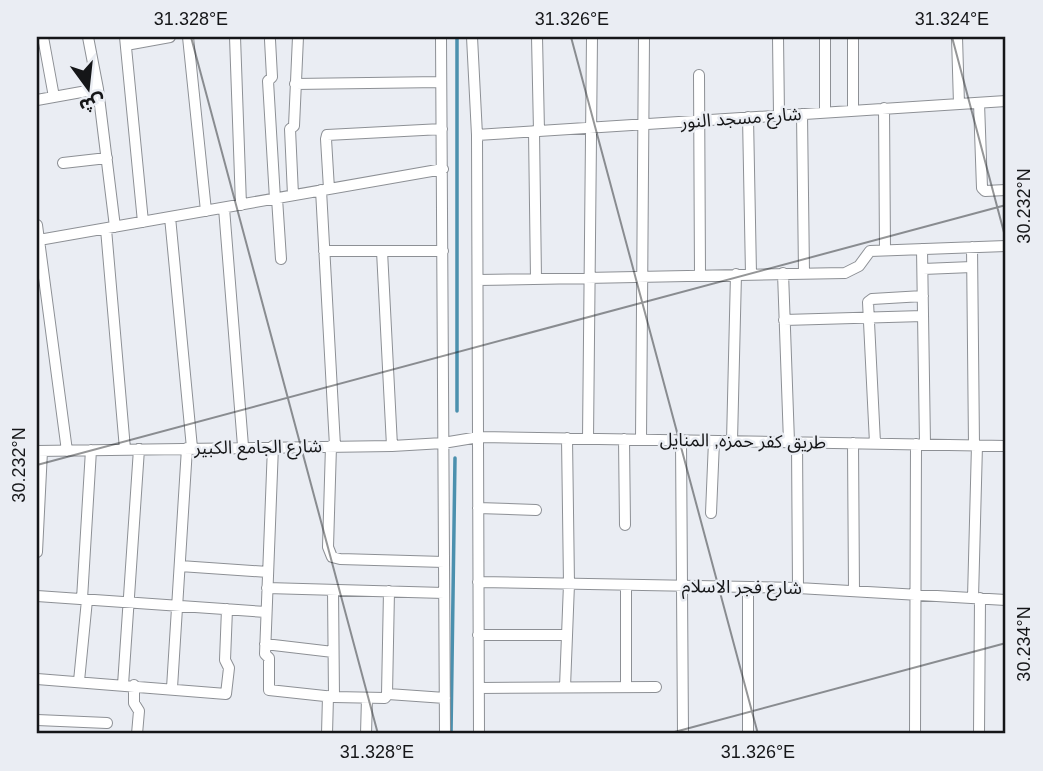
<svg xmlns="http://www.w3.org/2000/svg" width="1043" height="771" font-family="Helvetica,'Noto Sans Arabic',sans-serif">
	<rect width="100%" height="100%" fill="#eaedf3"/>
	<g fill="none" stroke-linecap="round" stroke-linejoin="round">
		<path stroke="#4b90ae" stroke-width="3.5" d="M457,411v-374
			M451,734l4,-276"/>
		<defs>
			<path id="minor" d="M43,37l11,60
				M88,37l10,52 17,138
				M125,37l18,185
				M188,37l18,174
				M235,37l6,168
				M441,37l4,697
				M472,37l5,98 2,599
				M537,37l2,94
				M778,37l1,78
				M957,37l2,67
				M270,40l2,37 -4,4 7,118
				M126,45l44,-8
				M699,75l1,200
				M295,84l146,-2
				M37,100l61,-11
				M979,103l3,85 3,3 21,-1
				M884,108l1,142
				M853,110v-73
				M825,112v-75
				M802,114l2,159
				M748,117l3,157
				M534,131l2,148
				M477,135l529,-34
				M63,163l44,-5
				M329,189l-3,-50 1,-4 115,-6
				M321,190l14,256
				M293,195l-3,-66 4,-3 4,-89
				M277,198l4,61
				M224,208l19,238
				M170,217l22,231
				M37,225l30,226
				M106,229l19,220
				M39,240l404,-71
				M972,247l2,198
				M922,249l3,195
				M324,251h119
				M382,251l10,195
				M923,269l49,-2
				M783,273l6,169
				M478,280l367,-7 14,-7 11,-15 136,-5
				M784,320l139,-4
				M588,439l4,-402
				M624,439l1,86
				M641,440l3,-403
				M681,440l2,294
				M732,441l4,-167
				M797,442l1,146
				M853,443l1,148
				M875,443l-7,-141 4,-3 51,-3
				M273,446l-8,208 4,4v32l65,7 51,1 3,-4 57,4
				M331,446l-3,101 4,10 8,2 104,3
				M37,451l355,-5 51,-3 36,-6 527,9
				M478,508l58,2
				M711,513l3,-72
				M37,552l5,-101
				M180,566l88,6
				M478,582l320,6 208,12
				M267,588l177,5
				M333,590l1,107
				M37,596l229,16
				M973,598l4,-153
				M82,599l9,-149
				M478,635h89
				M265,644l68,8
				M37,679l189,15 3,-26 -4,-8 2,-51
				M79,681l8,-81
				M123,685l16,-236
				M134,685v18l5,8 -2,23
				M565,687l4,-103 -2,-146
				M626,687v-102
				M172,688l15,-240
				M479,688l177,-1
				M387,694l2,-103
				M37,720l70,3
				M327,734l1,-38
				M366,734l1,-36
				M748,734v-147
				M915,734l1,-290
				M979,734l1,-136"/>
		</defs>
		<use href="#minor" stroke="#8d9095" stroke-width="12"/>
		<use href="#minor" stroke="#fff" stroke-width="10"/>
	</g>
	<path fill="none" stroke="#151618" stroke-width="2" stroke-opacity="0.45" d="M191,37l187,697M571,37l187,697M952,37l54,203M37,465l969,-260M667,734l339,-91"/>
	<g text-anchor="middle" stroke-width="5" stroke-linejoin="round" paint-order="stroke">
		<g font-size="18" fill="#151618" stroke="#eaedf3">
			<text transform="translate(741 118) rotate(-4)" y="6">شارع مسجد النور</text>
			<text transform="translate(743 441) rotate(1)" y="6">طريق كفر حمزه, المنايل</text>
			<text transform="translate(258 447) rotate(-1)" y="6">شارع الجامع الكبير</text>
			<text transform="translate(742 587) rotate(1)" y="6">شارع فجر الاسلام</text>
		</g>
	</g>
	<rect width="1043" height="771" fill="none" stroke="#eaedf3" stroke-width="77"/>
	<g transform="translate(88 88) rotate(165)" stroke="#eaedf3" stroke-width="5" paint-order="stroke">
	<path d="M0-5L12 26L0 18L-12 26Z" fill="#151618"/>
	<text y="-10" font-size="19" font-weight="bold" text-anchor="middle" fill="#151618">ش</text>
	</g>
	<rect x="38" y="38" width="966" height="694" fill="none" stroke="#151618" stroke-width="2.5"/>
	<g font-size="18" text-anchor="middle" fill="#151618">
		<text x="191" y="25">31.328°E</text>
		<text x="572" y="25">31.326°E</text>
		<text x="952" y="25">31.324°E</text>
		<text transform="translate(1024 206) rotate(-90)" y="6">30.232°N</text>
		<text transform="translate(19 465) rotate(-90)" y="6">30.232°N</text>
		<text transform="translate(1024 644) rotate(-90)" y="6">30.234°N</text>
		<text x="377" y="758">31.328°E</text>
		<text x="758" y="758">31.326°E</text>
	</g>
</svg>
